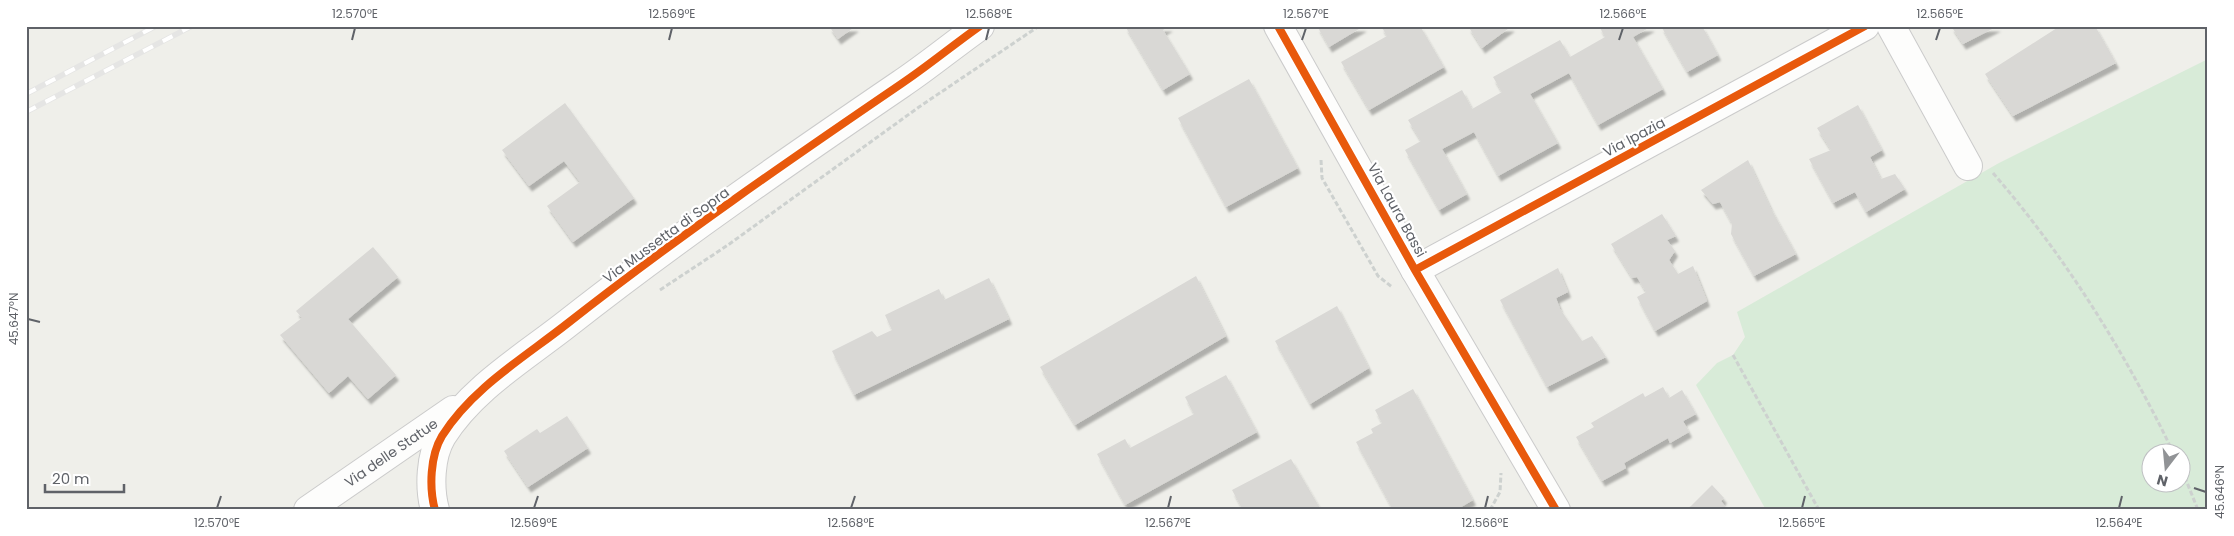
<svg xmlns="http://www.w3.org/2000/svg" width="2234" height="536" font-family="Poppins,sans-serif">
	<defs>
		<filter id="shadow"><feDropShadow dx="3" dy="5.5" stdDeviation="1" flood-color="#0004"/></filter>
	</defs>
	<rect width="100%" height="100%" fill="#efefea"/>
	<path fill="#d8ebd8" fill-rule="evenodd" d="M2208,59v451h-442l-70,-125 21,-22 16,-8 12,-18 -8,-25 262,-149zM2152,454h30v30h-30z"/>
	<path fill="#d9d8d5" filter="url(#shadow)" d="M829,26h27l-18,13z
		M1125,26h45l-7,4 27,44 -27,16z
		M1317,26h47l-35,21z
		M1381,26h39l24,41 -75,43 -28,-48 46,-26z
		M1468,26h44l-30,22z
		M1599,26h53l-19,11 30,52 -65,36 -29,-52 -39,21 28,49 -60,33 -24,-44 -32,17 25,45 -28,16 -34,-60 16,-9 -13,-21 54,-30 10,19 30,-17 -9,-15 67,-37 10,17 35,-20z
		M1661,26h41l16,29 -31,17z
		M1951,26h47l-35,18z
		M2060,26h35l21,37 -103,53 -28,-42z
		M1249,79l49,89 -72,39 -48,-89z
		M565,103l69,95 -61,44 -26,-36 33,-24 -16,-21 -35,25 -27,-36z
		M1858,105l24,45 -12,7 11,22 14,-5 10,15 -39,23 -11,-20 -22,11 -24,-44 22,-9 -14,-22z
		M1748,160l23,49 25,45 -42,22 -23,-42 1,-10 -12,-22 -7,2 -12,-14z
		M1662,214l14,22 -9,4 8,11 -6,9 9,14 15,-8 14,35 -52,30 -18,-34 9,-5 -9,-15 -5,1 -21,-34z
		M373,247l25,30 -50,42 48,56 -28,24 -20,-23 -19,17 -49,-58 22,-17 -6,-7z
		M1558,268l10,24 -12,6 4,11 22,32 10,-5 14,21 -59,30 -47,-87z
		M1196,276l30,60 -151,89 -35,-58z
		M989,278l20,41 -155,76 -22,-44 40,-20 5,6 15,-7 -7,-15 54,-26 5,11z
		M1337,306l32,62 -59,36 -35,-63z
		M1226,375l31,57 -132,73 -28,-51 28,-15 5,9 64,-34 -9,-17z
		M1663,387l6,11 13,-8 14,24 -13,7 6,11 -19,11 -2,-5 -44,25 2,5 -24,13 -26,-44 18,-10 -3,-4 52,-30 2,4z
		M1413,389l60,111 -17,10h-63l-37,-68 17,-9 -2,-4 11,-6 -7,-13z
		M567,416l21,32 -60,39 -24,-36 33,-22 3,4z
		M1291,459l30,51h-78l-11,-20z
		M1712,485l12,13 -3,3 7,9h-44l7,-4z"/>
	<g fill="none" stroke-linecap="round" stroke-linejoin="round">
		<defs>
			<g id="street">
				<path d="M1278,26l137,244 141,240"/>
				<path d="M1891,26l77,140"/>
				<path d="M1415,270l450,-244"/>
				<path id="s1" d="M308,510l145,-100"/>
				<path d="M435,510c-6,-22 -5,-54 7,-74 30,-48 83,-79 126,-113 107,-84 220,-162 333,-239 27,-18 52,-39 79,-58"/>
			</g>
		</defs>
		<use href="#street" stroke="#cbcbcb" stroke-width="30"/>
		<path stroke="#cdd1cf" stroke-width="3" stroke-dasharray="5 2.5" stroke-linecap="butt" d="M1321,160l1,18 56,98 14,11
			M1993,173c73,84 133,181 181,281
			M660,290l68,-45 191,-138 120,-81
			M1733,355l86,155
			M2182,470l16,40
			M1490,510l10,-18 1,-19"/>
		<use href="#street" stroke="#fdfdfc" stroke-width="28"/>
		<defs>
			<path id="rail" d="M26,94l130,-68
				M26,112l166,-86"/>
		</defs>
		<use href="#rail" stroke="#e5e5e4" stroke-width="5.5"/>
		<use href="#rail" stroke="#fff" stroke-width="4" stroke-dasharray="11" stroke-linecap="butt"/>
		<defs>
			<path id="cycleway" d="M1278,26l137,244 141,240
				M1415,270l450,-244
				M435,510c-6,-22 -5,-54 7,-74 30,-48 83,-79 126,-113 107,-84 220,-162 333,-239 27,-18 52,-39 79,-58"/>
		</defs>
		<use href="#cycleway" stroke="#fff" stroke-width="11"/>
		<use href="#cycleway" stroke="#e8590c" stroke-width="8"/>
	</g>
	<path fill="none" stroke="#5f6268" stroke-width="2" d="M352,40l3,-12M669,40l3,-12M986,40l3,-12M1302,40l4,-12M1619,40l4,-12M1936,40l4,-12M28,319l12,3M2194,488l12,4M217,508l4,-12M534,508l4,-12M851,508l4,-12M1168,508l3,-12M1485,508l3,-12M1802,508l3,-12M2119,508l3,-12"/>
	<g text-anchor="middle" stroke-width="4.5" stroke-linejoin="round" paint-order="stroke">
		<g font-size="14" fill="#5f6268" stroke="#fff">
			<text transform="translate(1634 137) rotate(-28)" y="5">Via Ipazia</text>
			<text transform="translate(1397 210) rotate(61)" y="5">Via Laura Bassi</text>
			<text transform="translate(666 235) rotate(-36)" y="5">Via Mussetta di Sopra</text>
			<text dy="5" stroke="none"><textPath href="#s1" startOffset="101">Via delle Statue</textPath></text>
		</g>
	</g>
	<rect width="2234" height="536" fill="none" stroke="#ffffff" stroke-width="55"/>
	<g transform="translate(2166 468) rotate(196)"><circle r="24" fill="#ffffff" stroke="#bfc0c3"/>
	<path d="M0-4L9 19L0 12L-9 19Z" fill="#919396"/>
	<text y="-8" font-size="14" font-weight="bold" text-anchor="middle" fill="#5f6268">N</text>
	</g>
	<path d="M45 484v8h79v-8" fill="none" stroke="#5f6268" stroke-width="2.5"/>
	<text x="52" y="484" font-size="15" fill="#5f6268" stroke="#ffffff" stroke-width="4" paint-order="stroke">20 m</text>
	<rect x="28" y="28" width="2178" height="480" fill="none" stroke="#5f6268" stroke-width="2"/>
	<g font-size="12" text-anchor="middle" fill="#5f6268">
		<text x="355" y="18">12.570°E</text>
		<text x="672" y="18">12.569°E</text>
		<text x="989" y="18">12.568°E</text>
		<text x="1306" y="18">12.567°E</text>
		<text x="1623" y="18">12.566°E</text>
		<text x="1940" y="18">12.565°E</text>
		<text transform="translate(14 319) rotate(-90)" y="4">45.647°N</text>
		<text transform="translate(2220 492) rotate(-90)" y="4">45.646°N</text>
		<text x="217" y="527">12.570°E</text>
		<text x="534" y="527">12.569°E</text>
		<text x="851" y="527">12.568°E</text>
		<text x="1168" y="527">12.567°E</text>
		<text x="1485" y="527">12.566°E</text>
		<text x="1802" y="527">12.565°E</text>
		<text x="2119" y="527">12.564°E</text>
	</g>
</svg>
